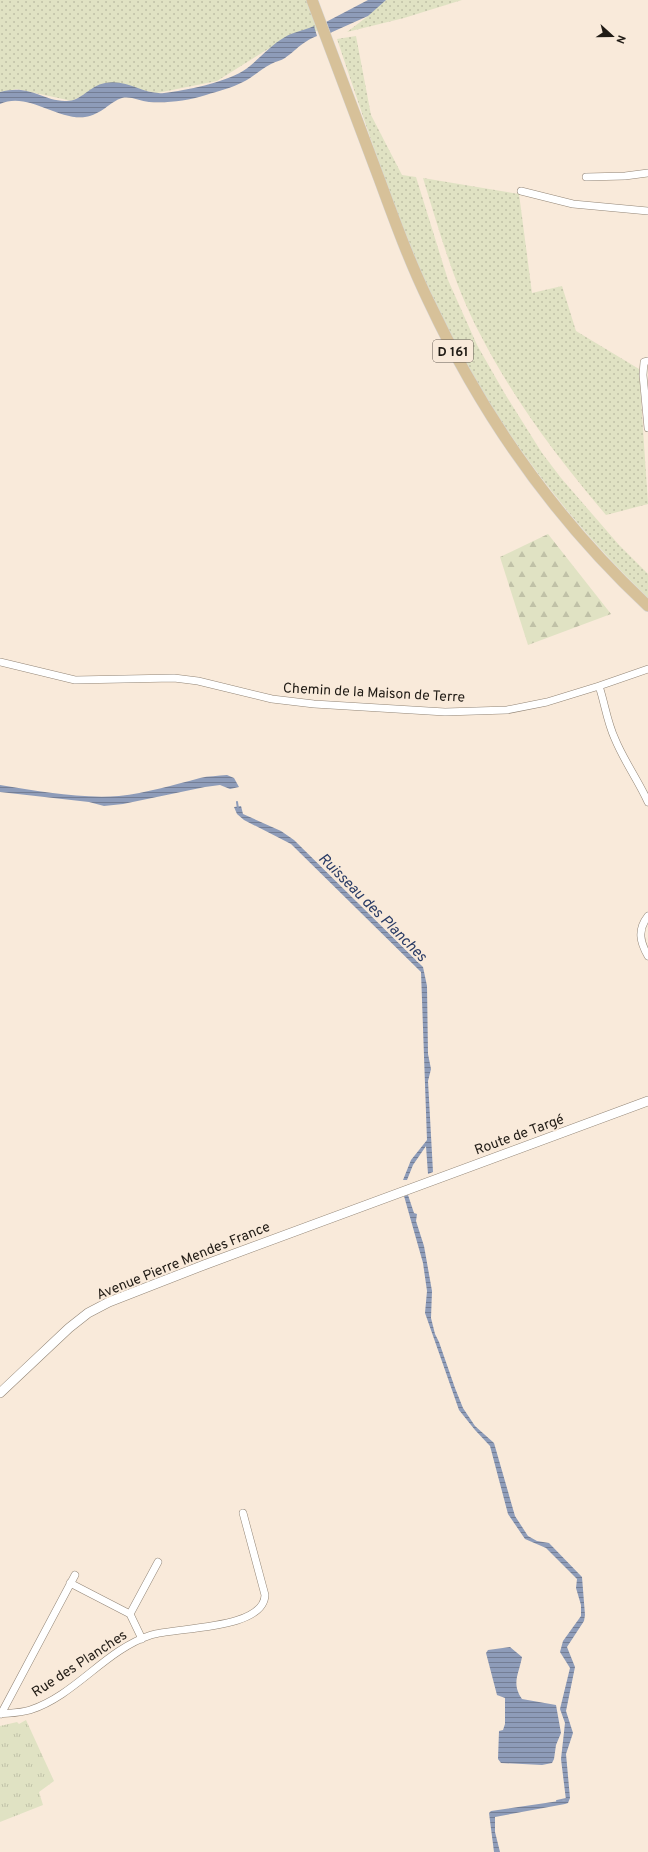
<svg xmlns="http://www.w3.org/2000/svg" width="648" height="1852" font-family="Overpass,sans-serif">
	<defs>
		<pattern id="grass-dots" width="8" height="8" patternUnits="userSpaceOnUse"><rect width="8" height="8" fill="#e0e2c3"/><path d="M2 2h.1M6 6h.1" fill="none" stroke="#c0c1a7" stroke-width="1.8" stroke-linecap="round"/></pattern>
		<pattern id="forest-firs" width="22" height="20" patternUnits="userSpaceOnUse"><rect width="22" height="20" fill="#e0e2c3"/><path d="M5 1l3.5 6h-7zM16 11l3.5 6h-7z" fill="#c0c1a7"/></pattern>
		<pattern id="park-tufts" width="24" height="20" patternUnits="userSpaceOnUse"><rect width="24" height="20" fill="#e0e2c3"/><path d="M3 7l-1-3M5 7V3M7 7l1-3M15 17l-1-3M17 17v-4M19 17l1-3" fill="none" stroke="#c0c1a7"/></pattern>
		<pattern id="water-rules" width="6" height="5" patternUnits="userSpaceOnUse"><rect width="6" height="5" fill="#8e9cb9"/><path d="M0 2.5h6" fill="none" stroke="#747e95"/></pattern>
	</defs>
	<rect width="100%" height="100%" fill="#f9eada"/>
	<path fill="url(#grass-dots)" d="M0,0h307l12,30 -51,19 -51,32 -60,12 -52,-10 -33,18 -55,-12 -17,3z
		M384,0h78l-58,18 -57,14 21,-16z
		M356,36l15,79 31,60 14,2 32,103 29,65 28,49 37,59 19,25 58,67 29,29v24c-96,-93 -176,-205 -228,-329 -32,-75 -57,-153 -83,-230z
		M423,178l96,16 13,99 30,-7 14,45 63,38 9,135 -42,11c-49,-58 -91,-113 -126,-181 -26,-49 -41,-104 -57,-156z"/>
	<path fill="url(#forest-firs)" d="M548,534l63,80 -83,31 -28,-88z"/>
	<path fill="url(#park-tufts)" d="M26,1720l28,61 -15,11 4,13 -43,17v-96l17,-4 2,2z"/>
	<path fill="url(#water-rules)" d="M368,0h18l-18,16 -38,17 -4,-11z
		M314,26l3,10c-17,7 -19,13 -32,22 -4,3 -9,3 -14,6 -10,5 -18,13 -28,18 -11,6 -25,9 -37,13 -19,6 -37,8 -57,7 -9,-1 -18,-6 -27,-4 -11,3 -21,17 -37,19 -29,3 -58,-26 -85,-13v-12c30,-8 40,8 65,9 16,1 24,-15 40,-18 24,-4 38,12 59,10 23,-3 59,-10 79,-22 15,-10 26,-25 42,-34 8,-5 20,-7 29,-11z
		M227,775l7,3 5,9 -9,2 -10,-4 -15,2 -82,17 -19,2 -15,-4 -89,-10v-7c38,6 81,14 119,11 27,-3 55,-11 81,-18 8,-2 18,-2 27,-3z
		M241,806l2,8 38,17 13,9 129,127 4,19 1,68 3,15 -3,12 5,91 -5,2 -2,-28 -13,19 -6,15h-4l8,-20 16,-20 -6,-168 -130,-128 -47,-24 -7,-6 -3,-7z
		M408,1195l6,18 3,1 -1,7 8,25 8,45 -1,27 4,16 4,8 16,46 8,20 12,18 19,17 21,73 13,20 9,5 12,2 33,34 3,38 -1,6 -17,26 8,20 -9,44 7,22 -7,21 4,44 -2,5 -3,1 -70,13v15l5,20h-6l-5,-39 2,-2 75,-11 -5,-41 4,-36 -5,-14 10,-41 -10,-16 3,-11 18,-25v-11l-5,-17 1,-9 -31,-31 -21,-9 -17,-25 -18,-68 -15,-16 -16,-20 -34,-97 2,-22 -4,-28 -19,-67z
		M510,1647l12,10c-3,17 -11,26 0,42l34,6 5,28 -5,12 -2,14 -2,4 -10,2 -41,-2 -3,-4 1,-28 4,-1 2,-6v-26l-8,-3 -11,-42 2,-3z"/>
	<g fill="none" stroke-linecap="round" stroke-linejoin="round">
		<path stroke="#8e9cb9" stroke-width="2" d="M237,802l1,7
			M557,1801l9,-2"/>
		<defs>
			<path id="street" d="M586,177l39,-1 23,-3
				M521,191l52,13 75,7
				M648,361l-4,1 -1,13 5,53
				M0,662l75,18 99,-2 24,3 74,18 42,5 131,8 62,-2 40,-8 52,-16 49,-17
				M599,686c6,18 8,36 16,53 9,22 23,41 33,63
				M648,916c-11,14 -8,26 0,40
				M70,1583l60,31 12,25
				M130,1614l28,-52
				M0,1714c10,-1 20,-1 30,-4 46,-15 75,-60 121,-75 25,-8 113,-5 114,-40l-22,-82
				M1,1714l74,-139"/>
			<path id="secondary" d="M0,1393l69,-65 19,-15 21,-11 95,-37 444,-164"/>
			<path id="primary" d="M312,0c23,60 45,121 68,181 15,41 30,82 49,121 53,113 127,218 219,304"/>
		</defs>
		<use href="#street" stroke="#928576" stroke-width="8"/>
		<use href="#secondary" stroke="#928576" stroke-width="10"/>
		<use href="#primary" stroke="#d7d6d5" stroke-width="12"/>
		<use href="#street" stroke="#fff" stroke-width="7"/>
		<use href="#secondary" stroke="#fff" stroke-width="9"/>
		<use href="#primary" stroke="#d7c199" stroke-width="11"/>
	</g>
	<g text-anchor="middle" stroke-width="4" stroke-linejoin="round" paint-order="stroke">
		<rect fill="#f9eada" stroke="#615950" stroke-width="1" x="433" y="340" width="40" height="22" rx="3"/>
		<g font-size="13" font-weight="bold" fill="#201b15">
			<text x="453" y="356">D 161</text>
		</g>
		<g font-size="14" fill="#201b15" stroke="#f9eada">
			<text transform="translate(374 692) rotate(3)" y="5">Chemin de la Maison de Terre</text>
			<text transform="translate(519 1134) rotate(-20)" y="5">Route de Targé</text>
			<text transform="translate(183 1260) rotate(-22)" y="5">Avenue Pierre Mendes France</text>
			<text transform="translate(79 1663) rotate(-33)" y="5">Rue des Planches</text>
		</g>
		<g font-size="15" font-style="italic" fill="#293b65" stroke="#f9eada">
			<text transform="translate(373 907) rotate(45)" y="5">Ruisseau des Planches</text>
		</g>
	</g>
	<g transform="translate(612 36) rotate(111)" stroke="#f9eada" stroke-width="3" paint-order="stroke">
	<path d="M0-3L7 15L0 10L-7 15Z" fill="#201b15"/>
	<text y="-6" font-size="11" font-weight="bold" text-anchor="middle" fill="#201b15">N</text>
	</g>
</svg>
